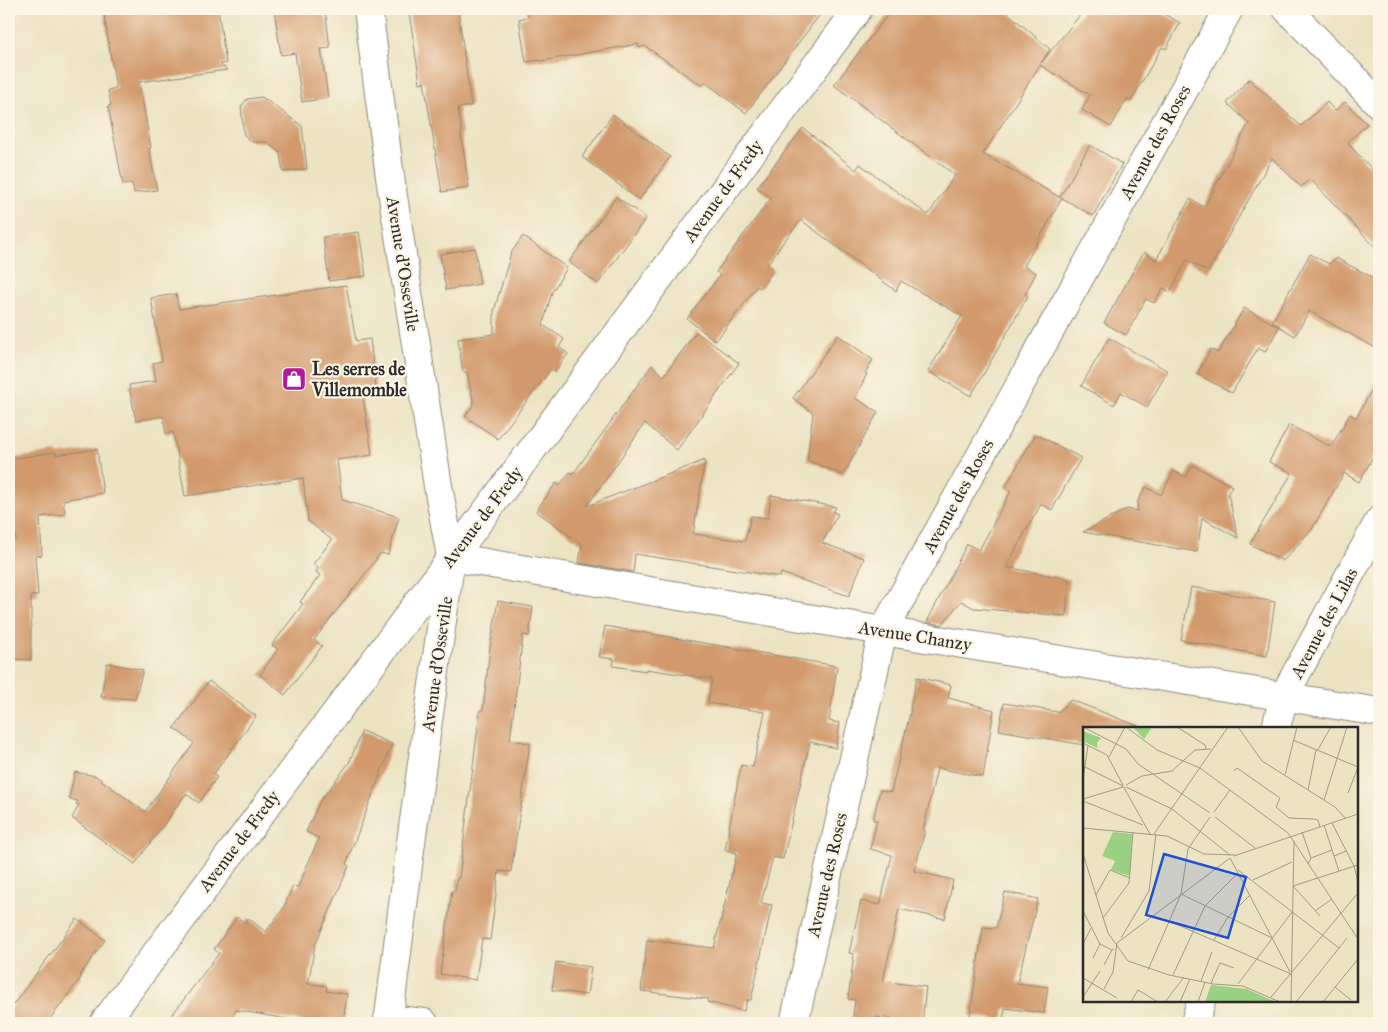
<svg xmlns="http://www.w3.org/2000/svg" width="1388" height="1032" font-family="'IM FELL Great Primer',serif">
	<rect width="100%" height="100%" fill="#fcf5e5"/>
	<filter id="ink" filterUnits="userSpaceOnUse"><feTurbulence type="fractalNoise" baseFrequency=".02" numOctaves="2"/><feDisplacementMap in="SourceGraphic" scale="10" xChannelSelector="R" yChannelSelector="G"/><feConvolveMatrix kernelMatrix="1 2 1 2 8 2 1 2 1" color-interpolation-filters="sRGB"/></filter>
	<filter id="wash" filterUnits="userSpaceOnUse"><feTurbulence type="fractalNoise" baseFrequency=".0096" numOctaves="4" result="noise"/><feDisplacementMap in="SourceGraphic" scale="20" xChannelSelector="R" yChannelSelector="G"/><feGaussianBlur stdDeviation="1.12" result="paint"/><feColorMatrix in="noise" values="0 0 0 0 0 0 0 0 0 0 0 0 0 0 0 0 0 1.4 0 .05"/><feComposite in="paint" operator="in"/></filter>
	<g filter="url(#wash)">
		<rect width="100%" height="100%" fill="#ece3c3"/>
		<g id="blocks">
			<path fill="#d29a6c" d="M103,9h115l8,54 -6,1 7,6 -88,12 12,66h-2l8,42 -23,3 -2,-10 -9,2 -15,-79 3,-1 -3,-15 8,-2z
				M274,9h51l5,39 -9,1 7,49 -26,4 -7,-49 -14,2z
				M430,9h28l13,97 -13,2 4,25 -1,1 8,54 -27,4 -18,-110 -4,1 -11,-71z
				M526,9h241l7,5 4,-5h46l-78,104 -41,-31 -3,4 -57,-40 -6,2 -1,-4 -97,17 -2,-1 -13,2 -7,-43 9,-2z
				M892,9h111l47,40 -9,14 44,-54h70l25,14 -14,26 -4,-2 -31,54 -4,-2 -16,28 -29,-17 8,-15 -50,-30 -57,89 78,44 -1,-1 30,-52 32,19 -29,52 -31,-18 -38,68 12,7 -11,21 3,2 -57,100 -43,-25 34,-55 -61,-35 -5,10 -95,-71 -17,21 -17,24 7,5 -14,18 -3,-2 -41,55 -29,-22 33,-44 -4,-3 55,-74 -14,-11 46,-59 53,42 4,-6 68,51 27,-40 -121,-90z
				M1249,79l52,47 26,-24 8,9 10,-9 22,22 -19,18 5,7 26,27v75l-69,-72 -9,8 -29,-29 -64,114 -21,-12 -17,32 -7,-4 -9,15 -8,-4 -20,36 -22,-12 40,-71 12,8 34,-61 14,8 45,-84 -22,-20z
				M262,97l40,29 5,43 -24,3 -3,-19 -14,-11h-14l-8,-7 -3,-28 6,-8z
				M613,114l57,43 -31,43 -57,-43z
				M616,197l30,21 -48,66 -29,-22z
				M359,232l7,44 -37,5 -6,-44z
				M523,236l44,32 -15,24 -9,33 21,14 -5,8 9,7 -14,18 -3,-3 -53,70 -33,-23 9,-12 -7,-32h-4l-5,-33 36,-5v-23l17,-58z
				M475,248l5,36 -34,6 -6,-36z
				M1310,254l19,10 7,-6 43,23v69l-70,-39 -14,25 -23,-14z
				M346,285l10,56 14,-2 7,56 -14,2 9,58 -35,5 5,40 57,17 -11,38 -7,-2 -67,87 8,6 -37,49 -25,-20 18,-26 -6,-4 31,-41 -3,-2 20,-27 -4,-3 2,-4 -5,-4 19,-24 -24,-19 -5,-43 -118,18 -12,-64 -7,2 -3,-18 -27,5 -7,-36 27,-4 -3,-18 9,-2 -11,-63 25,-4 3,15z
				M1244,308l35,19 -14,25 -7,-4 -26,45 -35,-19 14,-25 7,4z
				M696,332l43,31 -62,87 -32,-27 -58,83 118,-46 -12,74 52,7 6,-25 17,2 3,-23 65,12 -3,5 5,2 -16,29 42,15 -15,38 -68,-23 -1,4 -145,-23 -2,18 -54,-9 3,-19 -46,-33 20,-28 3,3 11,-14 3,2 79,-109 12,11z
				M838,335l35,25 -8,13 2,1 -12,24 23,14 -35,63 -36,-15 6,-47 -20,-15z
				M1109,338l59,33 -21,36 -26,-15 -7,13 -33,-19z
				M1379,377v69l-20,36 -15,-9 -32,56 -29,32 -33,-17 42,-71 -23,-11 20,-37 42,22 19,-33 6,4z
				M1036,434l45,24 -29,52 -11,-6 -35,63 63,12 -3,37 -92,-8 -13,-7 -19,24 -15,-3 40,-78 12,6 32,-59 -6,-4z
				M97,449l6,44 -40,7 2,14 -25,3 2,38 -7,1 3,39 -7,1v64l-22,-1v-118l7,-1 -7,-38v-43l47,-7v3z
				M1193,465l39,21 -4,7 10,45 -36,-20 -5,34 -114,-20 44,-23 10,2 1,-10 8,-14 15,8 13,-24 12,6z
				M1191,587l84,15 -8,54 -86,-16z
				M498,601l35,6 -4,29 -6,-1 -13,105 20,3 -19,129 -12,-1 -9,69 -8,-1 -6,41 -36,-6 12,-83h3l2,-13h2l21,-168h3l7,-62z
				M605,626l232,40 -8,55 11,2 -4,25 -26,-6 -27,117 -10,-2 -12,46 11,2 -21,95h-4l-3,11 -37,-9 1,-3 -67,-8 6,-51 67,8 23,-95 -12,-3 16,-85 12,2 12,-55 -57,-9 4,-24 -66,-10v2l-33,-5 1,-7 -15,-2z
				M107,663l36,7 -8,29 -34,-2z
				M917,677l34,8 -3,13 46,12 -11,67 -46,-9 -14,63h2l-11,40 39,9 -8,39 -46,-10 -16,72 43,6 -4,36 -45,-6v6h-25l3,-23 -7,-1 6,-45 -5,-1 12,-52 19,4 12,-50 -22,-6 7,-29h-4l7,-30 11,2 20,-83 -1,-1z
				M209,681l47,35 -43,59 4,2 -18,26 -13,-9 -51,70 -63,-46 7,-13 -3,-1 2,-3 -9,-2 6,-27 21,4 49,36 49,-69 -20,-15z
				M1071,700l67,26v2h-54v17l-85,-15 5,-27 54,9z
				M362,731l30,13 -46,120 3,2 -34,79 -7,39 19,2 -1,5 21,3 -4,29h-33l-74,-13 -9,13h-61l53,-70 -5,-4 23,-32 8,6 3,-5 18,14 17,-23 10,-23 5,1 21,-49 -13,-6 14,-31 29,-38z
				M1005,892l33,7 -21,84 31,4 -4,26 -39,-5 -2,12 -33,-4 13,-89 13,1z
				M77,919l28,21 -25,35 2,1 -35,47h-38v-13z
				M556,962l35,5 -4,28 -35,-5z"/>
		</g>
	</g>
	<g filter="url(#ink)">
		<use href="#blocks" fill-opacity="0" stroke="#8c8777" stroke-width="1"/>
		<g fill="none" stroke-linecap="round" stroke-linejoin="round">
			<defs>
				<path id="minor" d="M368,9l22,168 48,309 13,71 -40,285 -23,181
					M1287,9l92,95
					M451,557l432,74 496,81
					M1276,728l8,-32 95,-175
					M388,1019l36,4
					M104,1023l390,-522 364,-492
					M794,1023l89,-392 346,-622
					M1195,1023l6,-22"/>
			</defs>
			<use href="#minor" stroke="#8c8777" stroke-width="30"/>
			<use href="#minor" stroke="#fff" stroke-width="28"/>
		</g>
	</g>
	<defs>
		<symbol id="shop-square" viewBox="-11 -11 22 22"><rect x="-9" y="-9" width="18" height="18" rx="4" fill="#b5179e" stroke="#fcf5e5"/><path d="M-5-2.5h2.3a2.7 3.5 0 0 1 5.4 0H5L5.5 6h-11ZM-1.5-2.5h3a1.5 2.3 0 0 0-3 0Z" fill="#fff"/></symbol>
	</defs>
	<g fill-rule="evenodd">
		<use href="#shop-square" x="280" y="365" width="28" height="28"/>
	</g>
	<g text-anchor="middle" stroke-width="4.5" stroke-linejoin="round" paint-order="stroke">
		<g font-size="18" fill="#2b2b2b" stroke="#fcf5e5">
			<text transform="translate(1155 142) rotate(-61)" y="6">Avenue des Roses</text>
			<text transform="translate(723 191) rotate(-54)" y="6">Avenue de Fredy</text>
			<text transform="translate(403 264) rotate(81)" y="6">Avenue d'Osseville</text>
			<text transform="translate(958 496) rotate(-61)" y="6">Avenue des Roses</text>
			<text transform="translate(482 517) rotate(-53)" y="6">Avenue de Fredy</text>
			<text transform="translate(1324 623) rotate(-62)" y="6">Avenue des Lilas</text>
			<text transform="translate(915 636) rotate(9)" y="6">Avenue Chanzy</text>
			<text transform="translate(437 664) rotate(-82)" y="6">Avenue d'Osseville</text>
			<text transform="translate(239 841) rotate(-53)" y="6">Avenue de Fredy</text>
			<text transform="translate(827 875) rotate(-77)" y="6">Avenue des Roses</text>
		</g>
		<g font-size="18" font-weight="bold" fill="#2b2b2b" stroke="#fcf5e5" text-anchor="start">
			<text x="312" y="375">Les serres de<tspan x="312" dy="21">Villemomble</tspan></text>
		</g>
	</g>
	<g transform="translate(1083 727)">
		<rect width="275" height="275" fill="#ece3c3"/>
		<path d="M50,0h19l-8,12zM0,4l18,7 -4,5v5l-14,-7zM30,105l19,2 -2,42 -19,-6 4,-9 -13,-5zM128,258l36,4 29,13h-71z" fill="#9ad082"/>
		<path fill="none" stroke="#9f9986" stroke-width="1" d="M43,0l31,23 43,18 88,65 70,106M94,0l28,18 1,4M155,0l24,34 73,46 10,11M2,1l41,21 12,15 72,49M210,13l65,27M0,16l24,12 16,30M234,24l14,-24M26,30l16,-30M0,39l40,20 27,48M151,44l3,-3 43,30 -4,9 13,11 24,1 5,1 2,7M202,48l12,-48M0,52l5,-33M43,58l16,-9 30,-5 23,-21 16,-1M43,60l46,22 58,46M225,63l8,-40M265,66l10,-26M0,72l40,-12M241,73l23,-73M0,74l60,24M131,85l16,-22M132,90l40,31M249,96l22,43 4,16M241,98l10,31 12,-5M0,101l84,8 37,18 31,1M219,105l9,26 -3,6M71,107l74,-107M0,127l25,79 20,28 41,14 44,9 30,2 37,16M151,129l124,-42M251,129l5,15M147,131l60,114M228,131l21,-8M155,143l101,78M170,153l39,-18M98,167l91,44M13,168l14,-25 20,8M0,184l17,33 12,6 2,-1M232,184l17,-12M237,189l-27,-30 65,-21M20,191l26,-35 4,-51M86,194l122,53M38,211l28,-47 7,-57M131,213l14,-23 22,-22M0,217l8,-16M10,231l7,-14M21,238l8,-15M65,243l33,-76 7,-45 22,-32M90,248l32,-69 33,-33M0,251l34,20M118,254l11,-29M128,256l9,-20 14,5M155,257l54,-72M252,260l16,13M21,262l9,-17 4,-29 113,-85M0,270l17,-26M188,270l87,-104M48,275l7,-12 20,12M82,275l19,-25M97,275l10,-23M115,275l7,-20M208,275l3,-161M213,275l51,-64M240,275l35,-43"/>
		<path fill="#1d4ed8" fill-opacity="0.15" stroke="#1d4ed8" stroke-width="2.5" d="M81,127l82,23 -18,61 -82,-23z"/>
		<rect width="275" height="275" fill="none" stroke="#2b2b2b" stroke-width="2.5"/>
	</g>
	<rect width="1388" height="1032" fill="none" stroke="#fcf5e5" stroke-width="30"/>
</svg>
